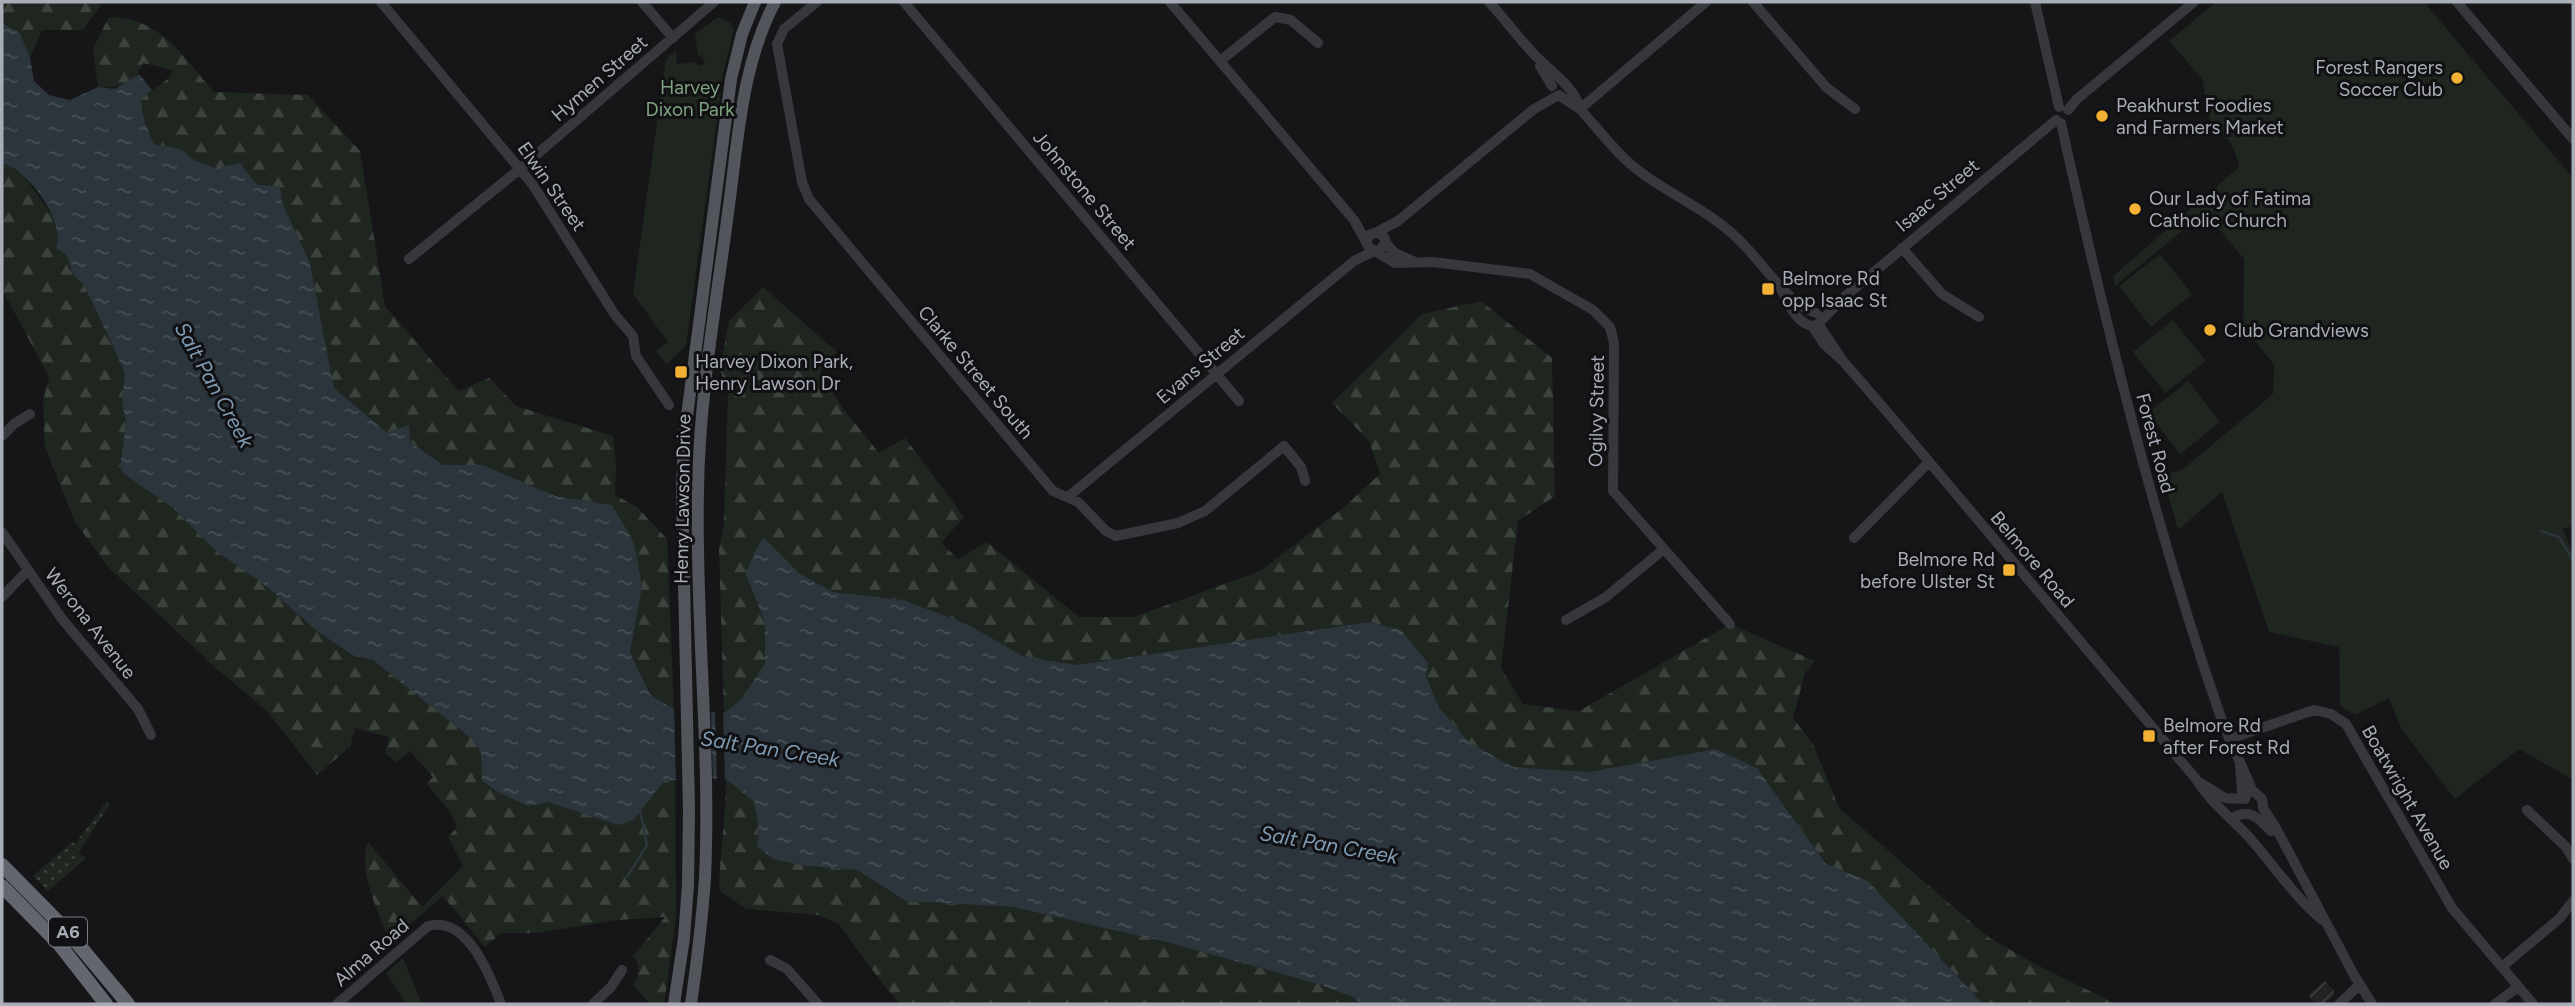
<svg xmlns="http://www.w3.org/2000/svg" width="2575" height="1006" font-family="Figtree,sans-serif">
	<defs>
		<pattern id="industrial-furrows" width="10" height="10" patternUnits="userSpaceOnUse" patternTransform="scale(1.75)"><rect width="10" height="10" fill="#222225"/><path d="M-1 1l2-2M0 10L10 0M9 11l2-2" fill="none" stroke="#3f3f43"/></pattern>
		<pattern id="grass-dots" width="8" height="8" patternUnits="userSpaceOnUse" patternTransform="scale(1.75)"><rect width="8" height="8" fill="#1e261f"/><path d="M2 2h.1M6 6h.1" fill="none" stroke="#3c433d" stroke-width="1.8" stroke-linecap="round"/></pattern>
		<pattern id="forest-firs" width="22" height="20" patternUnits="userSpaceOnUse" patternTransform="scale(1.75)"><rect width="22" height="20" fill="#1e261f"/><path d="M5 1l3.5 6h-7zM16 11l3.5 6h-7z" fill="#3c433d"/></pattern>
		<pattern id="water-ripples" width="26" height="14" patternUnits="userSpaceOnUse" patternTransform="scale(1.75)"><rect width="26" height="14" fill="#2c353c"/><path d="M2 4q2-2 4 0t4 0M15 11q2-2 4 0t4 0" fill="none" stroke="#485056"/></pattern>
	</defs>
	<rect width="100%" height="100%" fill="#161618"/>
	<path fill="url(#industrial-furrows)" d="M2325,981l9,10 -1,5 -9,8h-8l-8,-9z"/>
	<path fill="url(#grass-dots)" d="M107,801l3,3 -32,49 8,5 -38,33 -15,-15 39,-34 3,2z"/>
	<path fill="url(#forest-firs)" d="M2,2h96l4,2 -19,26h-41l-12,28 -10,-25 -18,-10z
		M109,17c53,1 73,39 105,75l94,3 52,56 25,155 73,85 31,-13 27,28 97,30 3,29 -1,30 22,12 30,32 7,170 -22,-14 -22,-42 12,-67 -30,-81 -57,-9 -72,-31h-39l-34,-23 -23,-9 -53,-45 -24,-125 -28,-61 -2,-15 -23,-2 -17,-22 -25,5 -21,-8 -14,-10 -26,-6 -9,-21 -5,-24 29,-21 4,-8 -30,-7c-7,20 -26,26 -45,24l-5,-39z
		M2,163l7,2 18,15 28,40 3,22 10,16 5,16 11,11 37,79 4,10 -3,27 4,22 -6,42 4,9 49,34 42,42 51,36 51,45 37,25 19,4 100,79 8,13 2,29 45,25 20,-4 70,23 46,-44 11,-1 1,138 -12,86h-14l-17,-19c7,-10 8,-19 0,-29l32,-39 -48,3 -80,13h-36l-16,14 -42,-51 -53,45c-11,-27 -33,-71 -22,-99l54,65 41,-41 -15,-29 9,-10 -7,-15 -23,-28 6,-7 -23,-26 -13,11 -12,-9 4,-16 -34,-9 -5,19 -33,28 -50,-64 -50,-42 -108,-101 -34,-46 -30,-75 -2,-46 6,-24 -47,-88z
		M763,287l74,65 -17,19 21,35 38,47 26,-15 59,79 -23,26 17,16 29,-17 92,75h55l126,-46 83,-63 37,-34 -11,-33 -37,-38 90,-89 59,-13 71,57 3,138 -37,25 -17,147 22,36 56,7 151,-87 85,37 -10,12 -12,45 20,26 26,64 149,129 47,27 81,40h-133l-115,-123 -42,-17 -69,-96 -41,-19 -127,23 -76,-5 -44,-25 -31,-36 -12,-31 -25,-45 -32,-8 -292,43 -54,-9 -54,-31 -65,-25 -71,-8 -34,-19 -36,-35 -18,35 20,49v41l-23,35 -18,15 -5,-164 5,-26 4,-129 -8,-25 9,-48z
		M726,779l28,23 5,26 -2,18 49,20 51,4 49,31 107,6 157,36 151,42 34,13 5,6h-460l-18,-21 -44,-60 -20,-8 -72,-6 -27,-19c1,-37 7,-74 7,-111z"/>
	<path fill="#1e261f" d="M2216,2h208l149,176v348l-10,3 10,25v226l-54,-31 -64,50 -54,-71 -12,-30 -34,17 -15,-9 -1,-59 -70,-15 -47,-140 -44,38 -15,-54 20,-7 90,-75 1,-29 -31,-39 1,-67 -39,-47 -90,74 -2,-10 126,-109c-4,-21 -10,-30 -28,-41l-9,-47 -33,-38z
		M718,17l12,6 4,5 -11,46 -37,272 -20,19 -10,-14 12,-9 -35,-48 33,-235 10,-8 1,13 18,-2 3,4 7,-3 -3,-8 -4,2 -3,-23z
		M2160,254l32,40 -41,33 -32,-41z
		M2173,320l33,41 -41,32 -32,-41z
		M2188,381l32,41 -40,32 -32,-41z
		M403,958l19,46h-16l-20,-31z"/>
	<path fill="url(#water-ripples)" d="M2,23l18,10 10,25 4,23 15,14 21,5 28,-13 17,2 24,-15 13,16 -12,9 5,24 9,21 26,5 14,11 21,8 25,-5 17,22 23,1 2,16 28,61 24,125 52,44 23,-7 1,17 33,23h40l72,31 57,9 22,38 8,43 -12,67 21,42 23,14 50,4 18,-15 23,-35v-41l-20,-49 18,-36 36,36 34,19 71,8 65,25 54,31 54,9 292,-43 32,8 27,33 -2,12 12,31 31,36 44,25 76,5 127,-23 41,19 69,96 42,17 115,123h-623l-5,-6 -34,-13 -151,-42 -157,-36 -107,-6 -49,-31 -51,-4 -33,-7 -16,-13 2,-18 -5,-26 -28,-23 -28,-1 -34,3 -31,39 -15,5 -70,-23 -20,4 -30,-14 -16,-11 -1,-29 -9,-13 -99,-79 -19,-4 -37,-25 -51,-45 -51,-36 -42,-42 -49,-34 -4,-8 6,-43 -4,-22 3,-27 -4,-10 -37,-79 -11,-10 -5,-17 -6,-7 -6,-3c10,-27 -28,-78 -54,-85z"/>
	<path fill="#161618" d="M674,704l37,4 2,74 -37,2z
		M715,709h8l2,74 -8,-1z"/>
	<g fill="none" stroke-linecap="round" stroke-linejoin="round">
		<path stroke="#2c353c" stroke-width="2.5" d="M2541,531l18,6 14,23
			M627,877l20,-32 -7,-35"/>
		<path stroke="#37383d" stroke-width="10" d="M381,2l152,183 82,130 18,21 3,20 33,49
			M642,2l31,36
			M817,2l-33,27 -7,15 25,138 7,17 15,18 229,274 25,11 28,29 10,5 62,-13 27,-12 79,-65 17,21 4,14
			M904,2l335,399
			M1170,2l184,218 16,29 8,2 8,-8 -2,-6 -7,-5 -8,3 -2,6
			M1489,2c15,16 28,34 43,50 15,17 43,34 48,57 20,22 38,47 63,65 33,24 71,39 100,70 18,18 49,63 73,69
			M1753,2l74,86 28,21
			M2035,2l24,105
			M2457,2l116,137
			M1220,61l55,-44 16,3 27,23
			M1540,66l12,20
			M1560,96l20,13
			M1580,109l126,-107
			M2068,110l9,-11 117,-97
			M2061,123c44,199 92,397 158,589 9,27 23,52 33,78l10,9 1,9 13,20 78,147 18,29
			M1377,232l21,-11 136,-112 25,-14
			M1386,243l9,10 18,8
			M1902,248l40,46 37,23
			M1375,251l20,12 38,-1 97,12 63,36 17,17 4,16 -1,148 117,133
			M409,259l112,-91 193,-166
			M1781,289c7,14 17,38 35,37l27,-28 213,-178
			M1819,325l22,33
			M1813,327l11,17 19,17 45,52 308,366c14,23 34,38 52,57 24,27 45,59 73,83
			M2,436l12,-12 16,-10
			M1069,496l285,-235 20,-10
			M2,532l60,87 76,90 13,26
			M1854,538l75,-76
			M2,597l26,-27
			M1566,620l40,-23 58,-48
			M2229,739l85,-29 17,4 15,10 106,184 81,96
			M2240,765l2,26 4,6
			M2199,782l26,16 20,1
			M2527,810l39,37 7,12
			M2231,819c17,-12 28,-1 40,12
			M770,960l17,9 31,35
			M2503,966l57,-48 13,-17
			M337,1004l91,-78c39,-11 62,49 73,78
			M593,1004l18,-17 11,-17
			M2339,1004l20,-19
			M2495,1004l23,-17"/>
		<path stroke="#53555c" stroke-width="12" d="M674,1004l10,-66 4,-53 1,-75 -7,-319 2,-52 47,-360 11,-45 13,-32
			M691,1004c6,-42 11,-84 14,-126 6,-129 -10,-258 -7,-387 1,-93 18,-186 30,-278 10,-71 13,-147 47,-211"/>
		<path stroke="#63666e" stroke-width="14" d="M2,865l66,67 60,72
			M2,886l57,58 47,60"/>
	</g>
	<g fill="#f2b134" stroke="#111113" stroke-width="2.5">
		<circle cx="2457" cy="78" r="7"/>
		<circle cx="2102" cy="116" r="7"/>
		<circle cx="2135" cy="209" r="7"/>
		<rect x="1761" y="282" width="14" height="14" rx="3.5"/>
		<circle cx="2210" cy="330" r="7"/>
		<rect x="674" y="365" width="14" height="14" rx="3.5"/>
		<rect x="2002" y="563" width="14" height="14" rx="3.5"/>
		<rect x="2142" y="729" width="14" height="14" rx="3.5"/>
	</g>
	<g text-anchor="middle" stroke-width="6" stroke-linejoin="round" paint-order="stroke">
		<rect fill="#111113" stroke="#7b7e86" stroke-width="2" x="49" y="917.5" width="38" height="29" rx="5"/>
		<g font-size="18" font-weight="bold" fill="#a8adb8">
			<text x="68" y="938">A6</text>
		</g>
		<g font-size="19" fill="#a8adb8" stroke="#111113" text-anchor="start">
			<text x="2443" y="74" text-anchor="end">Forest Rangers<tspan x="2443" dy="22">Soccer Club</tspan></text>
			<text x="2116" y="112">Peakhurst Foodies<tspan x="2116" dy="22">and Farmers Market</tspan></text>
			<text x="2149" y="205">Our Lady of Fatima<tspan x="2149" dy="22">Catholic Church</tspan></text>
			<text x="1782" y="285">Belmore Rd<tspan x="1782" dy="22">opp Isaac St</tspan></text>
			<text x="2224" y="337">Club Grandviews</text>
			<text x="695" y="368">Harvey Dixon Park,<tspan x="695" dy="22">Henry Lawson Dr</tspan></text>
			<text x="1995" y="566" text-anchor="end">Belmore Rd<tspan x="1995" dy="22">before Ulster St</tspan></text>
			<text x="2163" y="732">Belmore Rd<tspan x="2163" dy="22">after Forest Rd</tspan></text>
		</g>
		<g font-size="19" fill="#a8adb8" stroke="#111113">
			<text transform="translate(599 78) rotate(-41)" y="7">Hymen Street</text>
			<text transform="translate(552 186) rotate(55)" y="7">Elwin Street</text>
			<text transform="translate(1085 190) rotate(50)" y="7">Johnstone Street</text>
			<text transform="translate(1937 195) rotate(-40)" y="7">Isaac Street</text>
			<text transform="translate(1200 365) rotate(-40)" y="7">Evans Street</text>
			<text transform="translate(976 372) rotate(50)" y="7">Clarke Street South</text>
			<text transform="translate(1596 411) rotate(-89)" y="7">Ogilvy Street</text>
			<text transform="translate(2156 443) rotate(75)" y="7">Forest Road</text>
			<text transform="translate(682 499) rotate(-89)" y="7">Henry Lawson Drive</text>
			<text transform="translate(2033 559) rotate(50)" y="7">Belmore Road</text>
			<text transform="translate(91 623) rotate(52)" y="7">Werona Avenue</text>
			<text transform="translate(2408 797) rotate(60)" y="7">Boatwright Avenue</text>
			<text transform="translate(371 952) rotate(-41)" y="7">Alma Road</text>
		</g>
		<g font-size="19" fill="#7fa381" stroke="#111113">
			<text x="690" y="94">Harvey<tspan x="690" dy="22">Dixon Park</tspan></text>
		</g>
		<g font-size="21" font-style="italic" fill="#7f9bb3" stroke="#111113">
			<text transform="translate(214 385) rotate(61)" y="7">Salt Pan Creek</text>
			<text transform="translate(770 749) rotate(9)" y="7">Salt Pan Creek</text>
			<text transform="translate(1329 845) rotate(10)" y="7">Salt Pan Creek</text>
		</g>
	</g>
	<rect width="2575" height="1006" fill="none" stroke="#a8adb8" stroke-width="7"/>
</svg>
